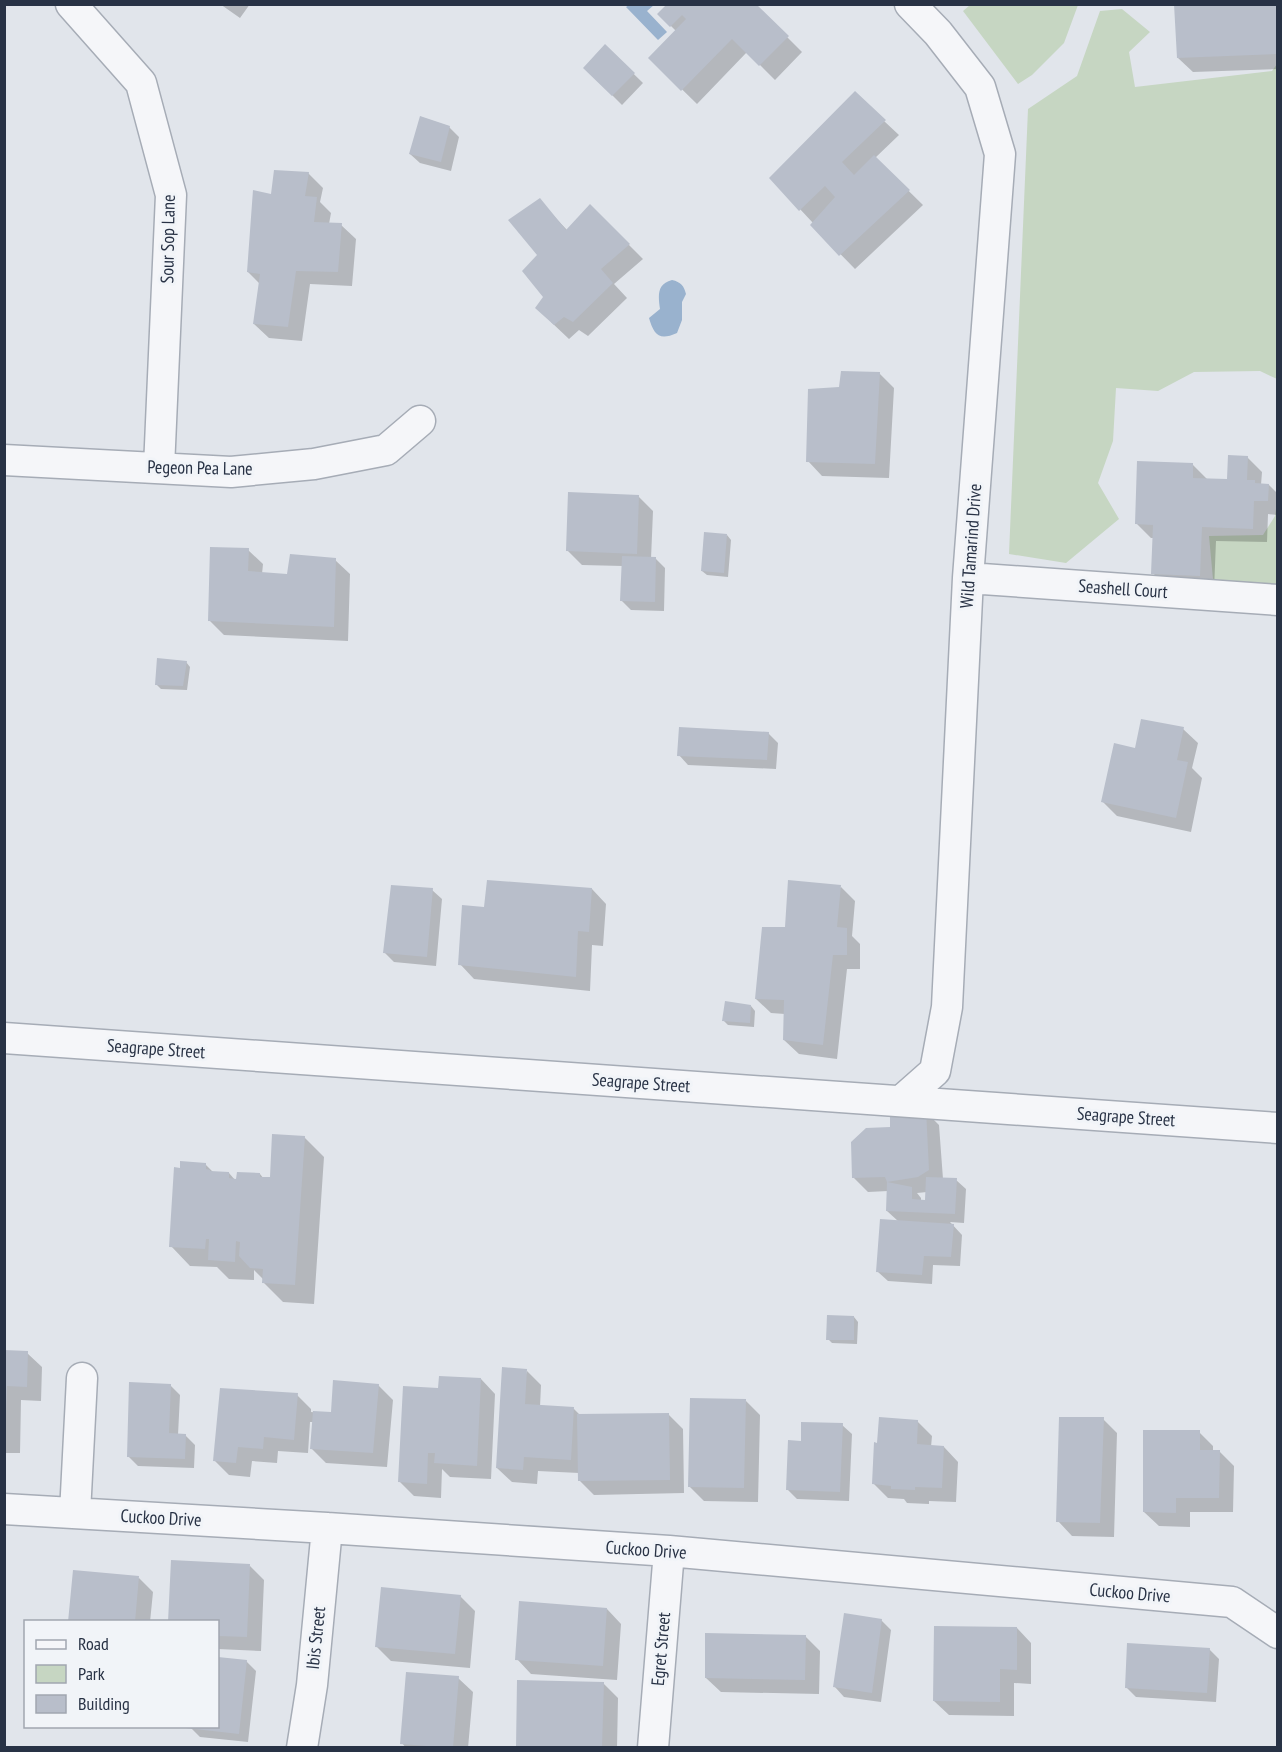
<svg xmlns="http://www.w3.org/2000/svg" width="1282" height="1752" font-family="'PT Sans Narrow',sans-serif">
	<rect width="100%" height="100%" fill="#e1e5eb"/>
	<path fill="#c6d6c2" d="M970,5v-1l108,1 -14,38 -32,32 -14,9 -55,-73z
		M1122,9l28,23 -21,20 6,35 137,-16 5,-7v315l-17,-8 -66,1 -36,19 -42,-3 -3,53 -15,42 21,36 -53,44 -57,-9 19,-445 49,-33 23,-65z
		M1277,502v85l-64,-8 -4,-43 54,-1 12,-19z"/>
	<path fill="#99b2ce" d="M629,5h25l-7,6 20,21 -9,8 -32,-33z
		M672,280c9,2 12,6 14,14l-4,8v18l-5,13c-18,8 -23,2 -28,-15l11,-9c-2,-14 -3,-25 12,-29z"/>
	<path fill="#0003" fill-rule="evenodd" d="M220,4h30l-10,14z
		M754,4l48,48 -27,28 -28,-28 -50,52 -47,-46 26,-27 -17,-17z
		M1278,4v65l-85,3 -15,-14z
		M605,46l38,37 -21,22 -37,-37z
		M855,94l44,41 -24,23 48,47 -68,64 -43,-44 1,-2 -42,-45z
		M449,127l10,10 -8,34 -31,-8 -10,-9z
		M308,173l15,15 -3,14 11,11 -2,11 12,1 15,14 -4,47 -42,-2 -8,57 -33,-3 -15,-14 6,-40 -12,-12z
		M539,200l28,30 23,-24 53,53 -29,25 13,14 -39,38 -9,-6 -10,9 -18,-17 -6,-25 -6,-42z
		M879,373l15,15 -5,90 -67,-2 -14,-15 32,-73z
		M1247,457l15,15 -1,13h8l9,9v21l-10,-1 -1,28 -51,-1 -2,49 -47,-2 -14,-15 1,-35h-3l-14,-14 56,-59 14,14 22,2z
		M638,496l15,15 -2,48h5l9,9 -1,43 -33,-1 -10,-10 2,-34 -41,-1 -15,-15z
		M727,535l4,5 -3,37 -21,-2 -5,-4z
		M248,550l15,14 -1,10 26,2 47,-16 15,14 -2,67 -124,-6 -15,-15z
		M186,662l4,5 -3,23 -26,-1 -5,-5z
		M1183,729l15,14 -6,25 10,10 -11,54 -74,-16 -14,-14 33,-53z
		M768,733l10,10 -2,26 -88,-4 -9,-10z
		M841,887l14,14 -3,35 8,8v25h-13l-10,90 -38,-5 -15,-14 1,-26 -14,-1 -15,-14z
		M592,889l14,15 -3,42 -11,-1 -2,46 -116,-12 -14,-15 26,-56z
		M432,890l10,9 -6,67 -42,-4 -9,-9z
		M751,1006l4,5 -1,16 -26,-2 -5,-5z
		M925,1111l14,14 4,54 13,1 10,9 -2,34 -14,-1 12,13 -2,31 -27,-1 -1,19 -44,-3 -10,-9 20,-51 -11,-10 1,-20 -20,1 -15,-15 39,-49zM927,1192l-1,9h-5v-3l-4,-5z
		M304,1137l20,20 -10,147 -31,-2 -19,-19v-3l-10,-10v10l-25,-1 -12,-12 -27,-1 -19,-20 34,-82 9,9h15l6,7 25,-6 4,5h7z
		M854,1317l4,5 -1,22 -25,-1 -4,-4z
		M4,1352l23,1 15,14 -1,34 -20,-1 -1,53h-16z
		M527,1371l14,14 -1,22 34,2 6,6 88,-1 15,15 1,64 -90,2 -15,-15v-7l-41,-2 -1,13 -25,-2 -15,-14z
		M481,1379l14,15 -4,85 -41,-2 -8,-8 -1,29 -27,-2 -14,-14 40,-92z
		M170,1385l10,10 -2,40h7l10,10 -1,23 -56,-2 -10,-10z
		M378,1385l15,15 -6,67 -61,-4 -15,-15 2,-26h-3l-2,31 -30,-2 -1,12 -25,-2 -2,16 -21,-2 -14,-14 82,-66 14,14v3l21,2z
		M746,1401l14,14 -2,87 -54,-1 -15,-15z
		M1103,1419l14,14 -3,104 -42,-1 -14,-15z
		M917,1421l15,15 -1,11h13l14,15 -2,40 -27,-1v3l-22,-1 -3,-4 -16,-1 -14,-14z
		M842,1425l10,9 -3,67 -52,-2 -9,-9 14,-48z
		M1199,1432l14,14v5h6l15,15 -1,46h-43v15l-31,-1 -15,-14z
		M250,1566l14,14 -3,71 -43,-2v-27z
		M139,1578l14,14 -3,30h-81z
		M460,1596l15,15 -5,57 -79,-7 -14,-14z
		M607,1609l14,15 -4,56 -86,-6 -14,-15z
		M881,1620l10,10 -10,72 -37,-5 -9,-10z
		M1017,1628l14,15v41l-17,-1v33l-65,-1 -15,-14z
		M805,1636l15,15 -1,43 -98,-2 -15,-14z
		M1209,1649l10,10 -3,43 -80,-5 -10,-10z
		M218,1659l28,2 10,10 -8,71 -48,-5 -9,-9 27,-2z
		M458,1678l15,14 -5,56h-62l-4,-5z
		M603,1683l15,15 -1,50h-99z"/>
	<path fill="#b8beca" d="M667,4h89l33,32 -30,30 -27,-27 -51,52 -33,-33 38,-39 -4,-4 -12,12 -13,-13z
		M1174,4h104v50l-101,4z
		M605,44l30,29 -23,23 -29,-28z
		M855,91l31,29 -44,42 12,13 20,-20 36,35 -71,66 -29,-31 25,-28 -10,-11 -26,25 -30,-33z
		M420,116l30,10 -9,36 -32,-8z
		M274,170l35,2 -4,24 12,1 -3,25 28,1 -4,49 -42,-1 -8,56 -35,-3 7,-50 -13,-2 6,-82 18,4z
		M540,198l26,32 24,-26 40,40 -29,25 12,14 -40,39 -9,-5 -10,8 -19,-17 8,-11 -21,-26 15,-16 -29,-35z
		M841,371l39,1 -5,92 -69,-2 2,-73 31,-2z
		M1228,455l20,1 -1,24h8v3l14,1 -1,17h-14l-1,28 -51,-2 -2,49 -49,-2 2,-49 -18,-1 2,-63 56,2v15l34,1z
		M568,492l71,3 -2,59 -71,-3z
		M704,532l23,2 -3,39 -23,-2z
		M210,547l39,1 -1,23 39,3 3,-20 46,4 -2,69 -126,-6z
		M622,556l34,1 -1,45 -35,-1z
		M157,658l30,3 -4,25 -28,-1z
		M1141,719l43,8 -7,33 11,2 -12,56 -75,-16 13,-59 21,5z
		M679,727l90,5 -2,28 -90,-4z
		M487,880l105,8 -3,44 -11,-1 -2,46 -118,-12 4,-60 22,2z
		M788,880l53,5 -4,42 10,1v27h-14l-10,90 -40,-5 1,-40 -29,-1 7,-72h23z
		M391,885l42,3 -6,69 -44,-4z
		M725,1001l26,4 -1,18 -28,-2z
		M926,1109l3,61 -11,7 -31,5 25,5v12l13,1 1,-23 31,1 -2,36 -69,-3 1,-29 -2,-5 -33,1 -1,-36 15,-14 24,-1v-16z
		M272,1134l33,2 -10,149 -33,-2 1,-14 -13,-1 -11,-12 1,-14 -4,-1 -1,21 -27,-2 1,-21h-3l-1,10 -36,-2 5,-80 6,1v-7l26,2v6l4,1v1l19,1v6l7,1 1,-7 23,1v4h10z
		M880,1219l74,5 -3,33 -27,-1 -2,19 -46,-3z
		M827,1315l27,1v24h-28z
		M4,1350l24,1 -1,36 -20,-1 -1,28h-2z
		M502,1367l25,2 -2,35 49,3 -3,53 -47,-3 -1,13 -27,-2z
		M439,1376l42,2 -4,88 -43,-3 1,-10h-7l-1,31 -29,-2 5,-96 35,2z
		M333,1380l46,4 -6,69 -63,-4 3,-38 18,1z
		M129,1382l42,2 -2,49 17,1 -1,25 -58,-2z
		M220,1388l78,5 -4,47 -30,-3 -1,12 -25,-2 -2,16 -23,-2z
		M690,1398l56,1 -2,89 -56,-1z
		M669,1413l1,67 -92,1 -1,-67z
		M879,1417l39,3 -1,24 27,2 -2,42 -27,-1v3l-24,-1v-3l-19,-2 2,-42 3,1z
		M1059,1417h45l-4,106 -44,-1z
		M801,1422l42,1 -3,69 -54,-2 2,-50 13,1z
		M1143,1430h57v20h20l-1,48h-43v15l-33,-1z
		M171,1560l79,4 -3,73 -29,-1v-14h-50z
		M73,1570l66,6 -4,46h-67z
		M381,1587l80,8 -6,59 -80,-7z
		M519,1601l88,7 -4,58 -88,-6z
		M844,1613l38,6 -10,74 -39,-6z
		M934,1626l83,1v43l-17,-1v33l-67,-1z
		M705,1633l101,2 -1,45 -100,-2z
		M1127,1643l83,5 -3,45 -82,-5z
		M218,1657l29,3 -8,74 -53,-6v-2h32z
		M406,1672l53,4 -6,72 -53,-4z
		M517,1680l87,2 -2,66h-86z"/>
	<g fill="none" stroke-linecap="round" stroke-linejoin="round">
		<defs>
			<path id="minor" d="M71,4l70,79 30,112 -12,273
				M4,460l227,12 83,-8 72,-14 34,-29
				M968,578l310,22
				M4,1038l1274,90
				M901,1101l34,-30 12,-64 21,-429 32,-424 -20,-67 -42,-54 -28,-29
				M4,1509l323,19 342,23 563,51 46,31
				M75,1513l7,-135
				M302,1748l10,-63 15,-157
				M653,1748l16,-197"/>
		</defs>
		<use href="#minor" stroke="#a6acb6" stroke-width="33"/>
		<use href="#minor" stroke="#f5f6f9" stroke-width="30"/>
	</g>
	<g text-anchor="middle" stroke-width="6" stroke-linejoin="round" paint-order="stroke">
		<g font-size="18" fill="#283245" stroke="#f1f4f8">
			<text transform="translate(168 239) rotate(-89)" y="6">Sour Sop Lane</text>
			<text transform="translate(200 468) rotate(1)" y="6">Pegeon Pea Lane</text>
			<text transform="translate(971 546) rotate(-86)" y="6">Wild Tamarind Drive</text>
			<text transform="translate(1123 589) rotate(4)" y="6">Seashell Court</text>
			<text transform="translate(156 1049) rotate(4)" y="6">Seagrape Street</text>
			<text transform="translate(641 1083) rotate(4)" y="6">Seagrape Street</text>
			<text transform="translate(1126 1117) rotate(4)" y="6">Seagrape Street</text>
			<text transform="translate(161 1518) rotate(3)" y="6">Cuckoo Drive</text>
			<text transform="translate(646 1550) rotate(4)" y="6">Cuckoo Drive</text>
			<text transform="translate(1130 1593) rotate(5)" y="6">Cuckoo Drive</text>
			<text transform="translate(316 1638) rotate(-84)" y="6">Ibis Street</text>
			<text transform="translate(661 1649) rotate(-85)" y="6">Egret Street</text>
		</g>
	</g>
	<rect width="1282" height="1752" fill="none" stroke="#283245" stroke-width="12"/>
	<rect x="24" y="1620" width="195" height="108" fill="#f1f4f8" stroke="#a1a6b0" stroke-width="1.5"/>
	<rect x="36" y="1640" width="30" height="9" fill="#f5f6f9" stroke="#a1a6b0" stroke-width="1.5"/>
	<text x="78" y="1650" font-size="18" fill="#283245">Road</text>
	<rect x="36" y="1665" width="30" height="18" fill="#c6d6c2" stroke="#a1a6b0" stroke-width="1.5"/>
	<text x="78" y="1680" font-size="18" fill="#283245">Park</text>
	<rect x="36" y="1695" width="30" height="18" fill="#b8beca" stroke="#a1a6b0" stroke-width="1.5"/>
	<text x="78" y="1710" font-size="18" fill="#283245">Building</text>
</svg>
